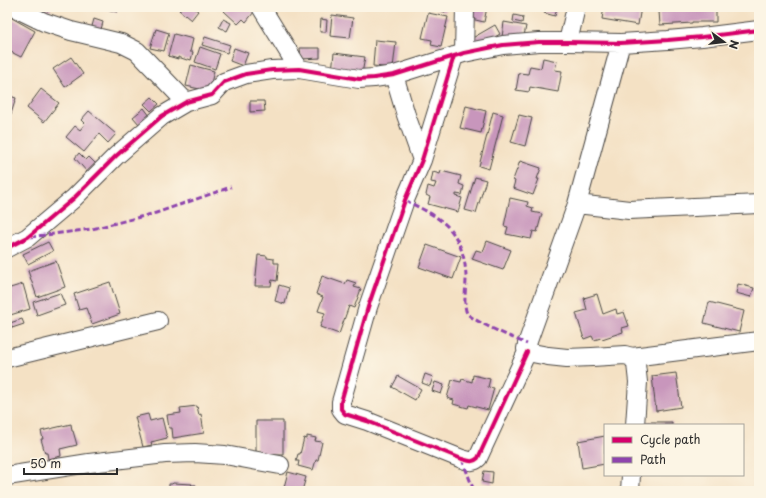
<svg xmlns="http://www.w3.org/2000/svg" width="766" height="498" font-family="'Playpen Sans',sans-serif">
	<rect width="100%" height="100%" fill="#fcf5e5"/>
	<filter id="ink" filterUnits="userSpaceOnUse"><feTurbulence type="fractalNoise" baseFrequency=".025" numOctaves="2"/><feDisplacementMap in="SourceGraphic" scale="8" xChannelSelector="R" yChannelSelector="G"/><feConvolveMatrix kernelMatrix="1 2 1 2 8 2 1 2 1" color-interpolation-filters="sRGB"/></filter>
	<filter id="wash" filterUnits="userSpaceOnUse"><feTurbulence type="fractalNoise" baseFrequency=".012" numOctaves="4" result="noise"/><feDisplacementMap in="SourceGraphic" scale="16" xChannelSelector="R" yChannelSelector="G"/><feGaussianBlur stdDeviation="0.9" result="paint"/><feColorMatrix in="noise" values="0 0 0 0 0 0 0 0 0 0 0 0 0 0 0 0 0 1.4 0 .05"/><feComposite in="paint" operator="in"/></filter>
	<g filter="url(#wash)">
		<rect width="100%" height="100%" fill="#f4e1c4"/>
		<g id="blocks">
			<path fill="#c896bc" d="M39,7h12l-1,4z
				M100,7h19l-2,5z
				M182,7h11l5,4 -7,9 -12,-10z
				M227,7h21l6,5 -8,10 -3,-3 -5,5 -14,-13z
				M431,7h16l-2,5z
				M470,7h17l-3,15 -17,-4z
				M535,7h22l-2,9 -11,-3 1,-2 -10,-2z
				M604,7h37l-3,18 -36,-6z
				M685,7h31v15h-24v1l-32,2 -1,-14 26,-2z
				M428,13l20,4 -7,30 -10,-2 1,-5 -10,-2z
				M332,15l21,3 -3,20 -20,-2z
				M514,15l9,2 -1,6 -9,-2z
				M10,17l25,14 -14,26 -14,-7v-28z
				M94,19l9,3 -3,11 -9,-3z
				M223,19l8,4 -4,8 -8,-4z
				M321,19l6,1 -1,12h-6z
				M504,22l22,4 -3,15 -21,-4z
				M495,25l5,9 -26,15 -5,-9z
				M156,29l13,4 -5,18 -14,-3z
				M174,34l19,5 -3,13h3l-2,8 -3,-1 -1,1 -9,-3v2l-10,-3z
				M205,37l25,8 -3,8 -25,-8z
				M375,40l21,2 -3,26 -20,-2z
				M200,47l20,7 -5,15 -20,-7z
				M234,48l14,5 -5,13 -13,-5z
				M300,48h20v10l-19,1z
				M334,53l31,4 -3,17 -30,-3z
				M71,57l12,17 -18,13 -12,-18z
				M543,58l14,3 -2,9 7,1 -4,21 -28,-5 -1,5 -13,-2 3,-17 9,1 2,-8 11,2z
				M191,65l23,6 -5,20 -23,-5z
				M41,89l18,14 -15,19 -17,-14z
				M7,95l9,3 -5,16 -4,-1z
				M152,97l7,7 -8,7 -7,-7z
				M250,101h14l1,10 -15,1z
				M466,106l20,5 -5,22 -21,-5z
				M144,108l6,8 -11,8 -6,-7z
				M89,111l27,23 -8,9 -9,-9 -15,18 -18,-15 9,-11 5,4 5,-6 -4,-4z
				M493,112l10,3 -14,54 -10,-3z
				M519,115l13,3 -7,28 -14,-4z
				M79,153l7,7 3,-3 7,7 -9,8 -12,-14z
				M520,161l21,7 -4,11h2l-6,16 -20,-7 2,-7 -2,-1z
				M441,171l20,5 -2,8 5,2 -2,9 -6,-1v2l6,2 -4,14 -30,-8 2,-7 -4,-2 2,-9 6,2 2,-5 -5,-1 2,-10 7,2z
				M475,177l11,3 -10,33 -11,-3z
				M510,198l18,4 -1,4 6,2 -1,4 10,2 -5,18 -4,-1 -2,8 -25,-5 2,-7 -4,-1z
				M487,241l24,9 -8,20 -31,-11 4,-9 7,2z
				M48,242l5,9 -25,13 -5,-10z
				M427,245l34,12 -8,22 -34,-12z
				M258,255l9,1v2l7,1v4h5l-2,18 -5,-1 -1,6h-16z
				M56,261l9,26 -28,10 -9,-26z
				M322,276l23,8 2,-4 9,3 -2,4 7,2 -7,19 -5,-2 -10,28 -19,-7 5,-14 -7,-2 5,-14 -7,-3z
				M110,282l10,32 -28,10 -6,-16 -7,2 -5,-16z
				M23,284l7,25 -23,7v-27z
				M738,284l16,4 -3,9 -15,-4z
				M279,285l10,3 -4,16 -10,-3z
				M60,293l5,12 -28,10 -4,-13z
				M597,294l6,20 13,-5 1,5 7,-2 5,14 -7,2 1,4 -21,7 -1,-1 -7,2 -2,-4 -8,3 -8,-26 11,-3 -3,-12z
				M709,302l35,9 -5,21 -35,-9z
				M22,319l2,5 -12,4 -2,-5z
				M676,373l5,34 -25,4 -4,-35z
				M425,374l8,3 -3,9 -8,-3z
				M473,375l17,4 -2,8 6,1 -6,22 -19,-5 -1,3 -15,-4 1,-4 -7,-2 5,-18 9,2 1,-3 10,3z
				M398,376l23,13 -6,11 -23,-13z
				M435,382l9,3 -3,9 -9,-3z
				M197,406l2,9 2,-1 3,19 -31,5 -1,-10h-3l-2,-13 14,-2 -1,-5z
				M148,414l2,7 12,-3 5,20 -16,4 1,3 -9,2 -8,-30z
				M256,421h27v33h-27z
				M644,422h28v3h-28z
				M71,424l1,7h1l4,14 -17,4 1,7 -13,3 -1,-6h-2l-4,-14h2l-2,-8z
				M307,436l9,2 -1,3 7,1 -4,18h-2l-3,10 -15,-4 1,-5h-3l2,-7h2l4,-16 3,1z
				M605,436v28l-23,4 -4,-27z
				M484,471l9,1 -1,12 -10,-2z
				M288,472l18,5 -4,14h-19z
				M173,483l19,1 -1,1h5l-1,6h-26v-7h3z"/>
		</g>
	</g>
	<g filter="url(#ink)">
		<use href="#blocks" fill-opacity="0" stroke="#494642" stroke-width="1"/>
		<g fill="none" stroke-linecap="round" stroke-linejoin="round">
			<defs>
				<path id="minor" d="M13,7l31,15 27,9 50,12 16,8 49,51
					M261,7l38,62
					M568,42l8,-35
					M621,43l-44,161 -50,140 -1,5 1,3 21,4 19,2 25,-1 33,-2 7,2 4,7 2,18 -3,43
					M464,53l1,-46
					M454,56l-32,104 -17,40 -37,107 -27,95v7l4,5 22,7 95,38c7,2 11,4 16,-1l49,-106
					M394,75l12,40 16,45
					M577,204l52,6 130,-6
					M7,248l21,-11 45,-38 43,-43 46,-40 24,-14 26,-7 12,-13 22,-8 26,-4 27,-1 60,10 15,-1 20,-3 70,-22 39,-8 36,-3h29l53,1 47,-3 34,-3 57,-7
					M632,357l127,-16
					M7,358l151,-37
					M7,476l82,-13 76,-9 30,-1 30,2 55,10
					M630,491l1,-16"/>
			</defs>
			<use href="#minor" stroke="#494642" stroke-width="20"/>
			<use href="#minor" stroke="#fff" stroke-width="18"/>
			<path stroke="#8e44ad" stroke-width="3" stroke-dasharray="6 3" stroke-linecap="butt" d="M405,200c11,6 25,12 35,20 19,14 26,37 26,59 0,9 -3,27 1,34 5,8 49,26 60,31
				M30,237l62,-8 64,-16 75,-26
				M462,459l12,32"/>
			<defs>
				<path id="cycleway" d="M454,56l-32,104 -17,40 -37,107 -27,95v7l4,5 22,7 95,38c7,2 11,4 16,-1l49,-106
					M7,248l21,-11 45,-38 43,-43 46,-40 24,-14 26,-7 12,-13 22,-8 26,-4 27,-1 60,10 15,-1 20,-3 70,-22 39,-8 36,-3h29l53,1 47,-3 34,-3 57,-7"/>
			</defs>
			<use href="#cycleway" stroke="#fcf5e5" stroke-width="6"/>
			<use href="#cycleway" stroke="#d6006c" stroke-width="4"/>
		</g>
	</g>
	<rect width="766" height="498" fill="none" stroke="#fcf5e5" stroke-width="24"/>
	<rect x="604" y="424" width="140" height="52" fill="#fcf5e5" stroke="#a8a49b"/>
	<rect x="612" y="437" width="20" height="6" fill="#d6006c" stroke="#a8a49b"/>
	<text x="640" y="444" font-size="12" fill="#2b2b2b">Cycle path</text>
	<rect x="612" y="457" width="20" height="6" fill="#8e44ad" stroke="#a8a49b"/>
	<text x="640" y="464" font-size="12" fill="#2b2b2b">Path</text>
	<g transform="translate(724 42) rotate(105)" stroke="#fcf5e5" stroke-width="3" paint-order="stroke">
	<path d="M0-3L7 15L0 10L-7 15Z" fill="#2b2b2b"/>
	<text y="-6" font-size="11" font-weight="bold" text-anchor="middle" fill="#2b2b2b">N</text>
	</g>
	<path d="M24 468v6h93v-6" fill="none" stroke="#2b2b2b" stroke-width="2"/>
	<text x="30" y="468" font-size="12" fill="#2b2b2b" stroke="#fcf5e5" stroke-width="3" paint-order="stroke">50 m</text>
</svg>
